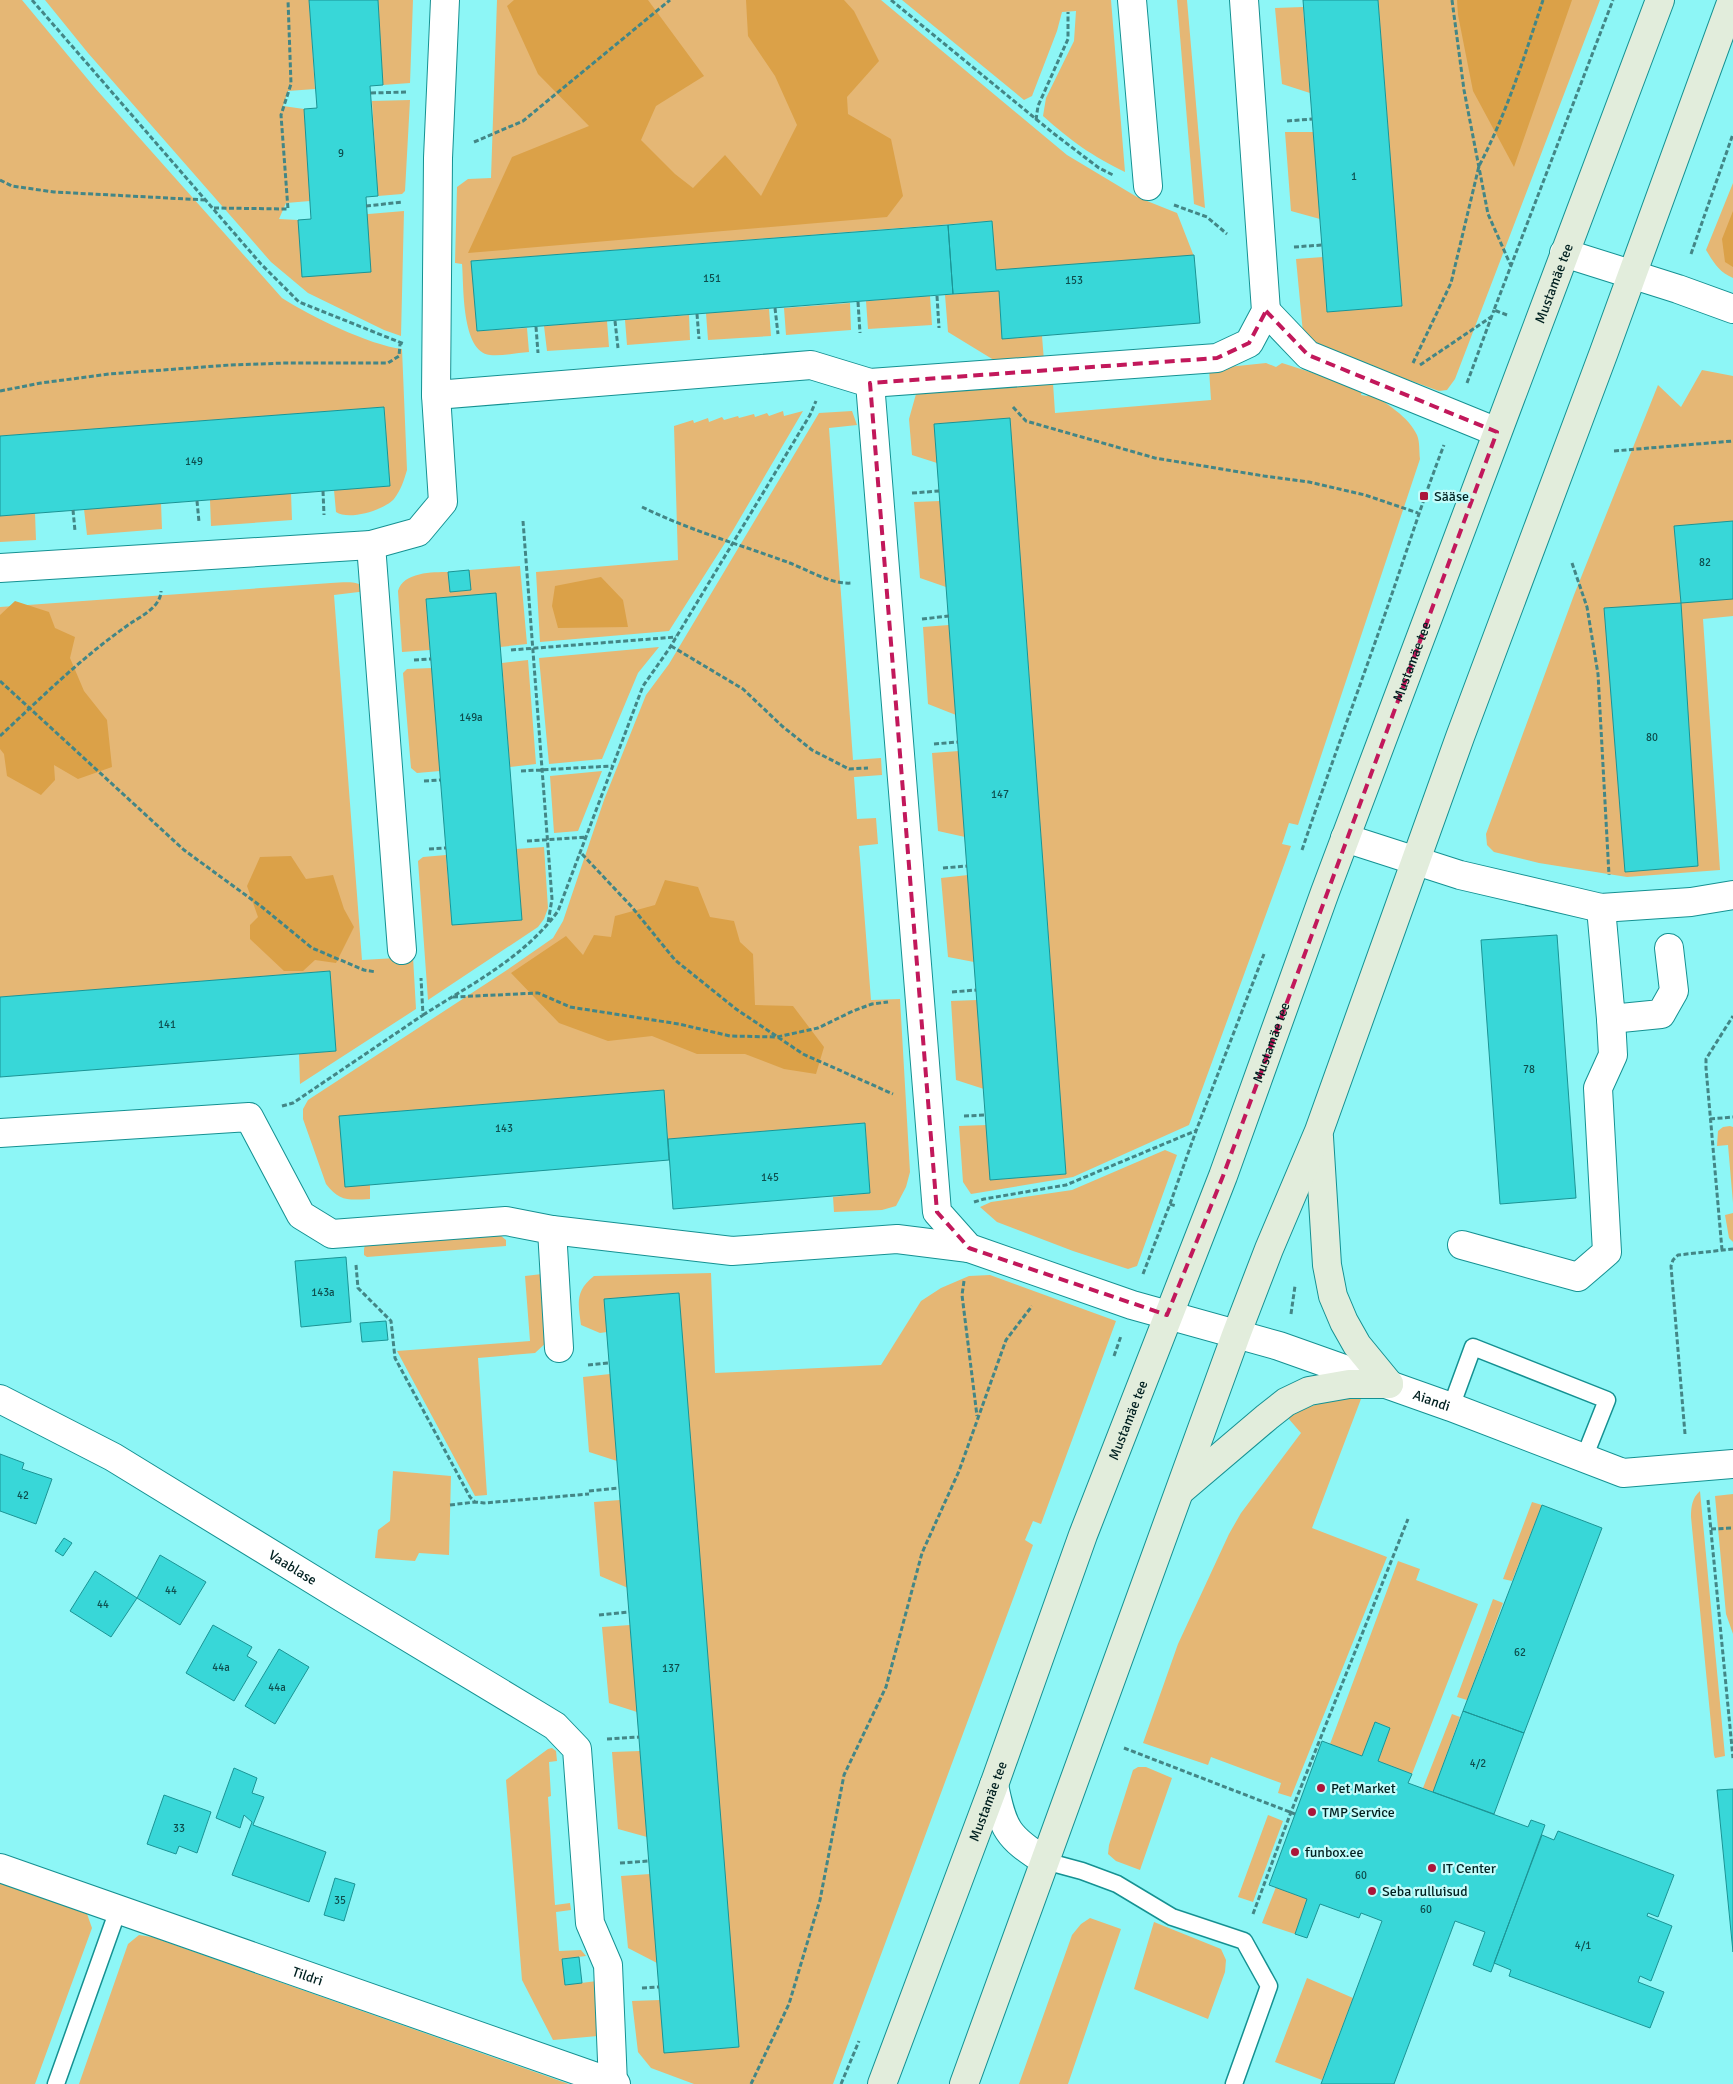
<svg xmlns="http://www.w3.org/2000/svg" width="1733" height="2084" font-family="Signika,sans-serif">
	<rect width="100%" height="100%" fill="#8df6f6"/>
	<path fill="#e5b775" d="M0,0h22l73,88 187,210c28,18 87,47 120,51l5,121c-3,10 -6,20 -13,29 -10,11 -45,22 -58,13l-2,-22 56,-4 -6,-79 -384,29z
		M45,0h264l6,89 -27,2 -5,15 21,3 6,92 -24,2 -7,16 19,1 106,-9 -3,125 -17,-6 -76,-37 -37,-31 -183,-209z
		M378,0h35l-3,83 -27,2z
		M497,0h384l186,155 70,42 40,16 18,46 -199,11 -5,-49 -519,40 5,70 50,-3 2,24c-12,1 -27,4 -39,3 -29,-3 -26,-70 -28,-91l-7,-1 2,-76 11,-8 23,-1z
		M902,0h209l14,172c-33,-16 -54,-31 -82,-56l3,-18 28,-57 2,-30 -14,1 -5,19 -25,65 -8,4z
		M1177,0h10l18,208 -11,-4z
		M1378,0h222l-145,379 -8,11 -8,1 -11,-4 -112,-40 -13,-14 -7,-74 27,-2 4,55 75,-6z
		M1303,7l7,86 -28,-9 -7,-76z
		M410,100l-5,91 -3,3 -24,2 -6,-95z
		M1285,132h28l7,87 -29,-8z
		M1733,183v95c-14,-6 -19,-15 -27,-28z
		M999,291l3,48 40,-3 2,25 -42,4 -54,-33 -3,-37z
		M930,296l2,29 -64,4 -2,-28z
		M850,303l1,27 -65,5 -2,-27z
		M769,309l2,27 -63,4 -2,-27z
		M689,315l1,25 -63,5 -2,-25z
		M607,321l2,26 -62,4 -3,-25z
		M1266,363l10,4 6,-4 81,26 -2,6 6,1 2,-3c16,9 40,24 48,42 3,7 2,17 3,24l-122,366 -9,-2 -7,21 9,2 -102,279 -116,52 -102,17 -8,-12 -4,-56 28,-1 4,55 75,-6 -56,-755 -75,5 2,39 -25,-8 -3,-36 7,-25 137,-11 2,30 156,-13 -2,-31z
		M1702,370l31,6v240l-30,3 17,251 -93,7 -88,-14 -45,-11 -7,-7 -1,-11 88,-239 84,-210 23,22z
		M783,411l1,5 19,-5 -71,121 -63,99 -129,11 -4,-70 142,-12 -4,-134 19,-6 1,3 14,-5 1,4 13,-5 2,3 14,-4 1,2 15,-4 1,3 12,-4 2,3z
		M852,411l5,14 -28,3 24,332 28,-2 1,17 -28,2 3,42 19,-1 2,26 -19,2 12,154 29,-1 10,173 -4,15 -10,19 -14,4 -48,2 -1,-15 37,-4 -5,-70 -197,16 -5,-49 -323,26 30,68v15c-21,1 -30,3 -44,-15l-23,-65v-10l5,-9 199,-130 46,-32 10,-17 41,-121 42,-105 23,-31 150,-251z
		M291,493l1,27 -81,6 -1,-26z
		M940,501l6,86 -26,-9 -6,-76z
		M161,503l1,26 -75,6 -3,-26z
		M35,513l1,27 -36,2v-26z
		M520,566l7,78 -27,3 -4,-53 -70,5 4,51 -28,2 -4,-61c5,-19 35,-19 50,-19l2,20 20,-2 -1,-20z
		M331,583c13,0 28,-4 36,8l-33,4 28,365 51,-3 3,52 -116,75 -1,-30 37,-3 -6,-80 -330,26v-390z
		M949,625l7,90 -28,-11 -5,-77z
		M659,647l-21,26 -36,86 -53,5 -10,-106z
		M528,660l8,104 -26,3 -8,-104z
		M432,668l8,103 -23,2 -6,-5 -8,-95 4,-4z
		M959,751l6,86 -27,-6 -6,-78z
		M602,771l-24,60 -24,2 -4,-57z
		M544,847l4,61 -4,11 -6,8 -110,73 -10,-139 5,-4 23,-2 6,70 69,-5 -5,-71z
		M968,875l6,87 -26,-5 -7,-79z
		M977,1000l7,89 -28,-9 -5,-79z
		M1730,1126l3,1v76l-5,-58 -11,1 1,-15 5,-4z
		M1165,1150l12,5 -40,111 -9,3 -55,-18 -76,-29 -17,-15 11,-5 81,-12z
		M1733,1213v29l-4,-4 -4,-23z
		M500,1235l6,5v6l-139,11 -3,-2v-6l1,-4 4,-1z
		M711,1273l4,100 166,-8 40,-64 20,-13 28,-12 21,-1 126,46 -75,203 -8,-3 -8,19 8,5 -200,539h-139l-43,-16 -13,-16 -6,-51 28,-1 19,-707 -74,6 2,33 -7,1 -19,-8c-3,-22 -6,-34 13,-49z
		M542,1274l6,67 -13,12 -57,5 9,137 -12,1 -78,-145 133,-10 -5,-65z
		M610,1374l7,87 -28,-9 -6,-75z
		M1348,1399h13l-49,129 75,29 -96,240 -13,-4 3,-10 -70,-26 -3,8 -65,-22 35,-99 51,-110 12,-21 60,-80 -13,-15c20,-13 37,-17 60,-19z
		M393,1471l58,5 -2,79 -30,-2 -4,8 -40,-3 3,-28 12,-9z
		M1700,1491l25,265 -10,2 -1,-3 -23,-238c0,-10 1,-19 9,-26z
		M1733,1494v140l-7,-20 -11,-118z
		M620,1500l8,88 -28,-12 -6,-74z
		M1532,1502l10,3 -30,76 -9,-2z
		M1398,1561l22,8 -4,11 62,24 -66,170 -34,-13 12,-33 -15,-6 -13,34 -32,-12z
		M1493,1599l10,4 -36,97 -10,-3z
		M630,1625l7,87 -28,-9 -7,-76z
		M1452,1714l8,3 -27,75 -10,-4z
		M552,1748l4,3 1,10 -8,1 2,34 -3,1 7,108 15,-2 1,7 -15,2 3,39 22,-1 5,6 -24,3 3,26 32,-4 1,55 -45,4 -31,-60 -16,-200 42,-31z
		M640,1751l7,86 -29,-8 -6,-77z
		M1138,1767h8l26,11 -32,92 -24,-9 -8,-7 1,-9 24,-75z
		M1268,1815l15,6 -30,81 -15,-5z
		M650,1874l7,89 -29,-15 -7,-72z
		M0,1881l86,30 6,17 -57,156h-35z
		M1276,1887l31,12 -12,35 -33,-11z
		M1090,1918l31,11 -53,155h-49l53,-149 9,-11z
		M1154,1922l67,27 5,11 -1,12 -17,47 -74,-30z
		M139,1935l13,2 417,147h-490l49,-140z
		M1307,1978l46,20 -31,82 -47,-18z"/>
	<path fill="#dba148" d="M514,0h134l56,76 -48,30 -15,34 34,34 18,14 32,-33 36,41 36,-71 -22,-49 -27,-40 -2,-36h98l10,11 25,50 -32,36 1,17 43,25 12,57 -16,21 -419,36 44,-96 77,-31 -51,-52 -31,-68z
		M1457,0h115l-58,167 -41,-76 -15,-76z
		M1733,211v56l-8,-5 -3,-23z
		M601,577l22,23 5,27 -70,1 -6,-22 3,-20z
		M15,601l34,11 6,16 20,9 -5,21 14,33 23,29 5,47 -34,12 -24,-14 1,15 -14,15 -34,-19 -3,-22 -4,-5v-134z
		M291,856l15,23 27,-4 11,34 10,18 -18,36 -21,-3 -12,11h-19l-34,-32v-14l8,-8 -11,-31 13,-29z
		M665,880l33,7 12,30 24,4 6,21 13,12 2,51 38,1 31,41 -8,27 -32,-5 -39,-15h-48l-45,-18 -44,5 -49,-18 -48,-50 55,-37 17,19 11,-20 17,2 4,-21 40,-11z"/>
	<path fill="#38d7d8" stroke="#1b9495" d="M309,0h69l5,85 -13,1 8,110 -12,1 5,75 -69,5 -4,-57 13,-1 -7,-110 13,-1z
		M1303,0h75l24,306 -75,6z
		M992,221l4,49 198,-15 6,68 -198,16 -3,-48 -46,3 -5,-69z
		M948,225l5,69 -476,37 -6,-70z
		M384,407l6,79 -390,30v-80z
		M1010,418l56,756 -76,6 -56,-756z
		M1733,521v78l-52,4 -7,-77z
		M469,570l2,20 -21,2 -2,-20z
		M496,593l26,327 -70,5 -26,-326z
		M1681,603l17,263 -73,6 -21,-264z
		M1557,935l19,263 -76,6 -19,-264z
		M330,971l6,80 -336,26v-80z
		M664,1090l5,70 -324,27 -6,-71z
		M865,1123l5,70 -197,16 -5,-70z
		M346,1257l5,65 -50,5 -6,-66z
		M679,1293l60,754 -75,6 -60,-754z
		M386,1321l2,19 -26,2 -2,-19z
		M0,1454l24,9 -2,6 30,10 -16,45 -36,-13z
		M1542,1505l60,23 -78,205 -61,-22z
		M64,1538l8,5 -9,13 -8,-5z
		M160,1555l46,27 -26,43 -43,-27z
		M95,1571l42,27 -26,39 -41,-26z
		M213,1625l39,22 -5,9 10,6 -23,39 -48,-28z
		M279,1649l30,18 -34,57 -30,-18z
		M1463,1711l61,22 -30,81 -61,-22z
		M1375,1722l15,6 -12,33 34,13 -4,9 120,44 3,-7 14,5 -54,147 -18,-7 12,-33 -30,-11 -61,163h-73l61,-163 -21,-8 -2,5 -39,-14 -13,34 -12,-4 12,-35 -38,-14 53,-144 40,15z
		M234,1768l23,10 -5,15 12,4 -11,28 73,27 -17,50 -77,-27 20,-53 -8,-7 -4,13 -24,-10z
		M1733,1789v163l-16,-162z
		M164,1795l47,17 -14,41 -18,-7 -3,8 -29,-10z
		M1558,1831l116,44 -16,42 -10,-4 -1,3 25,10 -21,55 -11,-5 -2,6 26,10 -14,36 -141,-52 2,-6 -17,-7 48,-128 12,5z
		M335,1878l20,6 -11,37 -20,-6z
		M579,1957l3,26 -17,2 -3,-26z"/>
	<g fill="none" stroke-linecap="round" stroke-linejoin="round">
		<defs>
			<path id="lane" d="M1451,1407l22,-60 134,53 -23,58
				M1045,1861l37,10 35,13 55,33 72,24 25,45 -35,98
				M56,2084l62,-174"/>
			<g id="street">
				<path d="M1132,0l16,186"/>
				<path d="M1564,253l114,36 55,20"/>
				<path d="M1266,311l42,44 189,77"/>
				<path d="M870,383l347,-25 32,-15 17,-32 -22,-311"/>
				<path id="s1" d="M436,395l375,-30 59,18 67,829 32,36 163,57 147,41 172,61 172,66 110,-9"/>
				<path d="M371,545l31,405"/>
				<path d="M0,568l371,-23 47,-13 25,-30 -7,-107 2,-237 7,-158"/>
				<path d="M1345,838l115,37 141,33 90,-6 42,-7"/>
				<path d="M1601,908l10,111 50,-5 13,-23 -5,-43"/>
				<path d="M0,1133l249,-16 52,98 31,19 174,-13 46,9 7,118"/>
				<path d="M552,1230l180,21 165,-12 72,9"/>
				<path d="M1462,1245l116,32 29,-25 -9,-164 15,-33 -2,-36"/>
				<path id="s2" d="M0,1399l113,58 230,141 194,117 18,11 22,23 13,174 18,42 5,119"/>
				<path d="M994,1785c9,44 13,52 51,76"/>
				<path id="s3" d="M0,1868l616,216"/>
			</g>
			<g id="secondary">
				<path d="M1319,1137l8,128 6,31 11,26 13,23 32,39"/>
				<path d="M1181,1490l86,-73 19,-15 23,-11 40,-7h40"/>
				<path id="s4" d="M882,2084l112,-299 89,-250 140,-359 102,-284 335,-892"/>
				<path d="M964,2084l272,-749 33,-86 50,-118 141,-394 144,-385 128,-352"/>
			</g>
		</defs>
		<use href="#lane" stroke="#159192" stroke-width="19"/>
		<use href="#street" stroke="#159192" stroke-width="30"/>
		<use href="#secondary" stroke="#159192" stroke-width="30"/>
		<path stroke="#438686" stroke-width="3" stroke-dasharray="5 2.5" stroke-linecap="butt" d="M32,0l229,264 38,38 105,42
			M891,0l162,133 46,35 14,7
			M1452,0l12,90 24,124 23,52
			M371,93l36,-1
			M1036,120l2,-14 30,-67v-27
			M1287,121l25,-2
			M474,142l49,-21 147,-121
			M0,180l12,6 42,6 152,8
			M1174,205l33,12 20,17
			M366,206l37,-4
			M214,208l74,1 -7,-94 10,-31 -3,-84
			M1294,247l28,-2
			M1691,254l42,-120
			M937,296l2,32
			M858,302l2,31
			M775,308l3,26
			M697,314l2,25
			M1507,315l-13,-5 119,-310
			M615,321l3,27
			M536,327l2,26
			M1413,363l38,-80 28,-117c27,-51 46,-111 64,-166
			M1420,365l71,-48
			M1467,383l27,-73
			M0,391l41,-8 68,-9 121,-9 56,-2h102l11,-7 1,-12
			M1013,407l13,14 129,37 109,18 45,6 56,13 53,18
			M1614,451l119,-10
			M323,491l1,24
			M912,493l27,-2
			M197,501l2,21
			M642,507c47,23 96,37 145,55 20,7 44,23 65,21
			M73,510l2,21
			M523,521l29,378 -4,24
			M1572,563l15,44 11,67 11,201
			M922,619l27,-3
			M671,646l72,43 39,37 30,24 37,19 19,-1
			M511,650l165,-13
			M414,660l17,-1
			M0,681l184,169 78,57 50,41 52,22 12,2
			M0,736c42,-39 83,-80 131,-113 11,-7 30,-17 30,-32
			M934,744l24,-2
			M521,771l91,-5
			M424,781l16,-1
			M527,841l60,-4
			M429,849l17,-1
			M1302,850c30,-89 63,-177 93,-265 16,-47 31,-94 49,-140
			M582,854l49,52 44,54 61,49 67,45 90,40
			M943,868l24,-2
			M952,992l24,-2
			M453,997l85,-4 32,14 109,17 51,12 47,1 41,-9 35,-17 19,-7 16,-2
			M423,1015c47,-30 102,-58 135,-104l85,-225 26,-37 141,-234 6,-14
			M282,1106l11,-3 130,-88 -2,-37
			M964,1116l22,-1
			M1710,1119l23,-2
			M974,1202l10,-3 82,-14 129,-54
			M1170,1204l26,-73 68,-177
			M1722,1250l-16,-182v-9l27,-43
			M356,1265l2,23 33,33 4,37 75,139 5,5 9,1 105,-9
			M1143,1274l27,-70 6,2
			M964,1281l-2,14 15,121
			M1291,1314l4,-28
			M1114,1356l7,-20
			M588,1365l21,-2
			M1685,1434l-14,-168 2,-6 5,-5 55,-6
			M589,1491l30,-3
			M1708,1500l25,258
			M450,1505l25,-3
			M1711,1529l22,-1
			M599,1615l30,-3
			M607,1739l32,-2
			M1124,1748l171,66
			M620,1863l29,-2
			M1253,1914l38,-102 117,-293
			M642,1988l17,-1
			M751,2084l38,-80 31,-104 24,-125 42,-88 36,-134 37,-82 47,-131 26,-34
			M841,2084l18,-43"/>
		<use href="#lane" stroke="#fff" stroke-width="16"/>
		<use href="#street" stroke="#fff" stroke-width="28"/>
		<use href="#secondary" stroke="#e2eddc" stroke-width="28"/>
	</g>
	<path fill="none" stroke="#c2185b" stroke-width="4" stroke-dasharray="10 6" stroke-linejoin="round" d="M1266,311l42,44 189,77 -274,744 -56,139 -198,-67 -32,-36 -67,-829 347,-25 32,-15z"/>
	<g fill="#ab163a" stroke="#c1fcfb" stroke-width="2">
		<rect x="1419" y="491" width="10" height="10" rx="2.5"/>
		<circle cx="1321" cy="1788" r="5"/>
		<circle cx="1312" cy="1812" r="5"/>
		<circle cx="1295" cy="1852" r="5"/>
		<circle cx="1432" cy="1868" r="5"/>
		<circle cx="1372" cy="1891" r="5"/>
	</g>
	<g text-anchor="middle" stroke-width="4.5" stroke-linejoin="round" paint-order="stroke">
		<g font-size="11" fill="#0e4e4e">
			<text x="341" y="157">9</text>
			<text x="1354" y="180">1</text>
			<text x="712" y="282">151</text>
			<text x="1074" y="284">153</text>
			<text x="194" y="465">149</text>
			<text x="1705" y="566">82</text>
			<text x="471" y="721">149a</text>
			<text x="1652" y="741">80</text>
			<text x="1000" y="798">147</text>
			<text x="167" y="1028">141</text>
			<text x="1529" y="1073">78</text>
			<text x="504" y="1132">143</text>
			<text x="770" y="1181">145</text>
			<text x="323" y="1296">143a</text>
			<text x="23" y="1499">42</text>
			<text x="171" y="1594">44</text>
			<text x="103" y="1608">44</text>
			<text x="1520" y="1656">62</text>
			<text x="221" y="1671">44a</text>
			<text x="671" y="1672">137</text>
			<text x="277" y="1691">44a</text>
			<text x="1478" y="1767">4/2</text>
			<text x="179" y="1832">33</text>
			<text x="1361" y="1879">60</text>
			<text x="340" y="1904">35</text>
			<text x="1426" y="1913">60</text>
			<text x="1583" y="1949">4/1</text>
		</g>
		<g font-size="14" fill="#002020" stroke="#c1fcfb">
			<text dy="5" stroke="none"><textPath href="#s4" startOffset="1922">Mustamäe tee</textPath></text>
			<text dy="5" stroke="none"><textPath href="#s4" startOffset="1518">Mustamäe tee</textPath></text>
			<text dy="5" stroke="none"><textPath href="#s4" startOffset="1112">Mustamäe tee</textPath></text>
			<text dy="5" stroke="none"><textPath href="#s1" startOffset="1805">Aiandi</textPath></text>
			<text dy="5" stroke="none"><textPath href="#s4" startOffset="708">Mustamäe tee</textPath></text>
			<text dy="5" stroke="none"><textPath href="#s2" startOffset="338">Vaablase</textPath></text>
			<text dy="5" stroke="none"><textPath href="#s4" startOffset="302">Mustamäe tee</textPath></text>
			<text dy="5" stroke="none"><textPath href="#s3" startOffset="326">Tildri</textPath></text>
		</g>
		<g font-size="14" fill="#002020" stroke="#c1fcfb" text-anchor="start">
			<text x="1434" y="501">Sääse</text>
			<text x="1331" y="1793">Pet Market</text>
			<text x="1322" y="1817">TMP Service</text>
			<text x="1305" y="1857">funbox.ee</text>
			<text x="1442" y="1873">IT Center</text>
			<text x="1382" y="1896">Seba rulluisud</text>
		</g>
	</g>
</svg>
